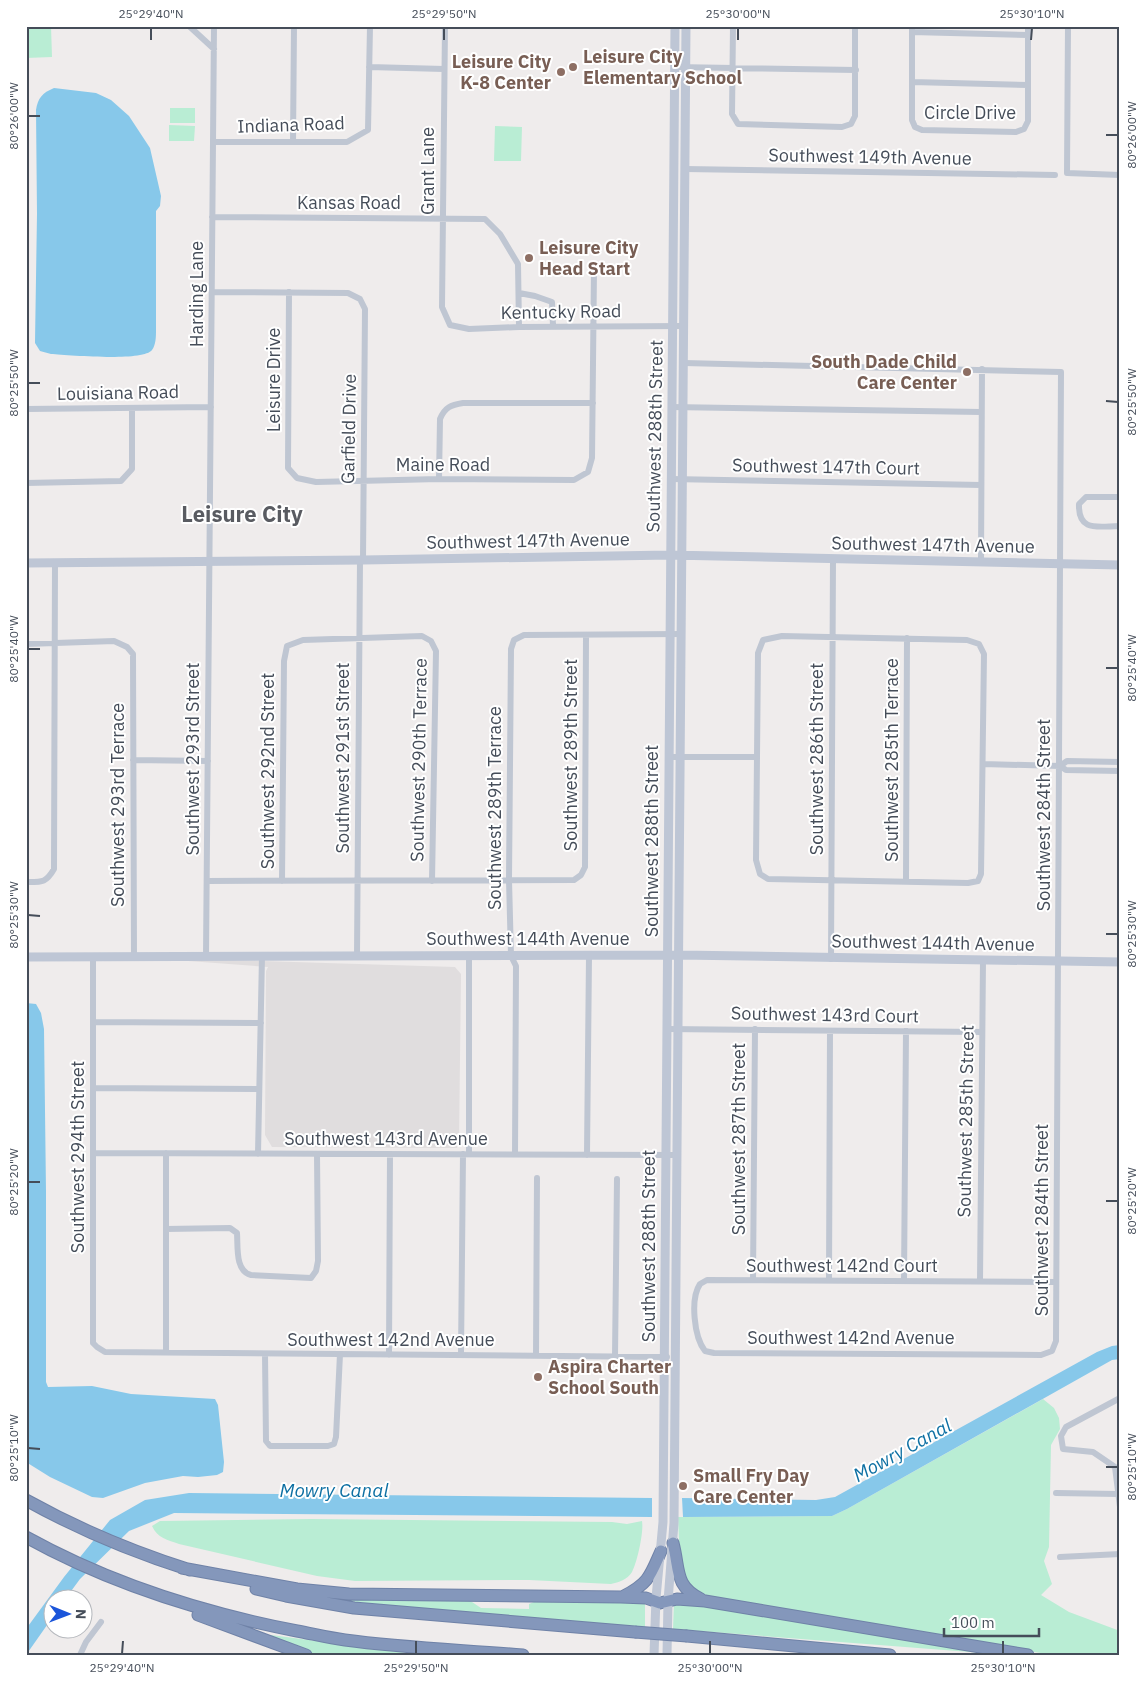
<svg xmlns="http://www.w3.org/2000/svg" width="1146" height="1681" font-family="'IBM Plex Sans',sans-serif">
	<rect width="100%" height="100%" fill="#efecec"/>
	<path fill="#e0ddde" d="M134,957l321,10 6,7 -2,168 -2,6 -185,-1 -7,-12 1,-164 2,-4z"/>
	<path fill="#b9edd4" d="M26,26h25l1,31 -26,1z
		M170,108h25v15h-25z
		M169,125l26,1 -1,15h-25z
		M495,126l27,1 -1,34h-27z
		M1043,1399l11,9 5,10 1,11 -9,16 -2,102 -5,14 8,23 -11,11 28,17 51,19v24h-67l-161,-26 -180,-32 -20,-7 -12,-25 -2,-48 154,-1 15,-7z
		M311,1519l301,3 15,2 15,-3c2,11 -5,42 -10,51 -5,8 -13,10 -21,12l-82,-4 -174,1 -38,-5 -138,-32c-11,-4 -22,-6 -27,-18l8,-5z
		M319,1597l150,3 12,8 48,1v-5l5,-2v-2h111v27l-273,-23z
		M678,1600l318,54 -323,-25 1,-27z
		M271,1635l152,20h-110l-43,-17z"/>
	<path fill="#87c8ea" d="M54,88l42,5 15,7 18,16 21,32 11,48 -1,10 -4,5v119c0,6 0,15 -4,20 -9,12 -84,5 -101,4l-11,-3 -5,-8 2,-129 -1,-104c2,-12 6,-17 18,-22z
		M26,1003l10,1 5,9 3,16 2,163v190l2,5 44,-1 39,8 84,5 3,6 6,57 -1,10 -6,3 -19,2 -15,-1 -38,7 -42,15 -11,-1 -42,-20 -24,-15z
		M1120,1345v14l-8,1 -265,149 -15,7 -149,1 -1,-19 134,2 19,-3 262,-145 15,-6z
		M189,1493l463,5v19l-478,-4 -45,18 -49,48 -14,19h-14v20l-26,37v-26l38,-52 46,-57 35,-20z"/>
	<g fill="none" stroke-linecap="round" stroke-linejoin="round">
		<defs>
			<path id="highway" d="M26,1500c52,29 107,52 164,70
				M26,1537c83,46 178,76 271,94 16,3 32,7 48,9 59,8 119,10 178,15
				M673,1543c7,26 1,43 28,56
				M182,1568l115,21 52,5 272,3 25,1 14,5 17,-4 28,2 323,54
				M256,1589l30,7 68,12 281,24
				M624,1596c25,-13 26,-20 37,-45
				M198,1615l108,40
				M687,1636l203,19"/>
		</defs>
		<use href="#highway" stroke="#6f82a7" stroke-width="13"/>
		<path stroke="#bfc6d2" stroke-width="6" d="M189,26l25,23
			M445,26l-3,281 8,18 19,4 50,-2 165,-1
			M733,26l-1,88 6,10 104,3 9,-3 4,-8v-90
			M912,26v94l3,7 7,3 94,2 8,-3 4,-8v-95
			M1068,26l-1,147 53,2
			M912,32l116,3
			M369,67l75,2
			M674,67l182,3
			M912,82l116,3
			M213,142h134l21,-12 2,-104
			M293,142l1,-116
			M685,169l370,6
			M212,217l273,2 15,15 18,30 1,63
			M212,292l136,1 12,6 5,10 -2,251
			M289,292l-1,176 9,10 19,4 123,-3 135,1 14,-8 4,-14 2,-189
			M519,293l16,3 17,6 1,24
			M684,363l377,9 -5,969 -4,10 -11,4 -327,-2 -9,-2c-11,-14 -15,-52 -5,-67l7,-4 349,2
			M671,407l310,5
			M26,409l185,-2
			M439,479l1,-60c5,-12 11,-14 23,-16h130
			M671,479l310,6
			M26,483l95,-2 11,-12v-61
			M1120,497h-34l-7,7c-1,29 20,22 41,22
			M981,562l1,-193
			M782,636l185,4 12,4 5,10 -3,220 -3,7 -10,2 -200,-4 -8,-5 -4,-14 2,-207 5,-13z
			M26,644l88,-3 13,6 6,7 1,303
			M669,757h87
			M133,760l75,1
			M983,764l77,2
			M1060,766l6,4 54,1
			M1060,766l7,-5 53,1
			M207,881l367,-1 7,-5 4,-8 1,-232
			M282,881l2,-220 3,-15 16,-6 119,-4 9,5 5,10 -4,230
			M906,881l1,-243
			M26,882c16,0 20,1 28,-13l1,-306
			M206,956l8,-930
			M357,956l3,-396
			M93,957v386l4,4 8,5 562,5
			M831,959l2,-400
			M93,1022l168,1
			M667,1029l315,3
			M93,1088l166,1
			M94,1153l583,2
			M166,1153v199
			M258,1154l4,-198
			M469,1154v-198
			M515,1154l1,-188 -5,-10 -2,-76 2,-231 3,-9 10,-5 158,-1
			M587,1155l2,-199
			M166,1229l64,-1 7,5c1,14 -2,38 14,42l60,3 5,-7 2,-10 -1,-107
			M753,1280l2,-251
			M829,1280l1,-249
			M904,1281l2,-250
			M980,1281l3,-321
			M265,1354l1,87 4,5h58l6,-2 2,-7 4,-83
			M389,1355l1,-201
			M461,1355l2,-201
			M536,1356l1,-178
			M615,1357l2,-178
			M1120,1398l-54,29 -5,9 2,13 30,3 22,15 5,40
			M1056,1493l62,1
			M1060,1557l60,-3
			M80,1655l6,-13 15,-20"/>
		<path stroke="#bec6d5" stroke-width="9" d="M26,563l337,-3 307,-5 450,10
			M26,957l653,-2 441,7
			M654,1655l2,-57 7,-76 12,-1496
			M667,1655l1,-54 6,-78 12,-1497"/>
		<use href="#highway" stroke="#8497bb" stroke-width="11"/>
		<defs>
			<path id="highway-bridge" d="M635,1632l52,4"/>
		</defs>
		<use href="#highway-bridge" stroke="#6f82a7" stroke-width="13" stroke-linecap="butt"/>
		<use href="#highway-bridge" stroke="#8497bb" stroke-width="11"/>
	</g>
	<path fill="none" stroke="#454d59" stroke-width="2" d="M151,40v-12M444,40v-12M738,40v-12M1031,40l1,-12M28,116h12M1106,135h12M28,383h12M1106,401l12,1M28,649h12M1106,668h12M28,915l12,1M1106,934h12M28,1182h12M1106,1201h12M28,1448l12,1M1106,1467h12M122,1654l1,-13M416,1654v-13M710,1654v-13M1003,1654v-13"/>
	<g fill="#8d6e63" stroke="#fff" stroke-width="2">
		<circle cx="573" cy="67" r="5"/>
		<circle cx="561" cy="72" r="5"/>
		<circle cx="529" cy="258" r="5"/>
		<circle cx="967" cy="372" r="5"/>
		<circle cx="538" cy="1377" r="5"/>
		<circle cx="683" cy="1486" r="5"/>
	</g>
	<g text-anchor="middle" stroke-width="4" stroke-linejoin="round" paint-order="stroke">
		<g font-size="18" font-weight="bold" fill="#785e54" stroke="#fff" text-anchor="start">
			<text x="583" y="63">Leisure City<tspan x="583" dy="21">Elementary School</tspan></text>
			<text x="551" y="68" text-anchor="end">Leisure City<tspan x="551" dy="21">K-8 Center</tspan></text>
			<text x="539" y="254">Leisure City<tspan x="539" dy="21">Head Start</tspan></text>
			<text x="957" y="368" text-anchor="end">South Dade Child<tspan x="957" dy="21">Care Center</tspan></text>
			<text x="548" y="1373">Aspira Charter<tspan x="548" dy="21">School South</tspan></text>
			<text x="693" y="1482">Small Fry Day<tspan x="693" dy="21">Care Center</tspan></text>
		</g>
		<g font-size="18" fill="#454d59" stroke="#fff">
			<text x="970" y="119">Circle Drive</text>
			<text transform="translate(291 125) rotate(-2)" y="6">Indiana Road</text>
			<text transform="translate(870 157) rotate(1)" y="6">Southwest 149th Avenue</text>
			<text transform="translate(428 171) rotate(-90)" y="6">Grant Lane</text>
			<text x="349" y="209">Kansas Road</text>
			<text transform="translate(197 294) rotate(-90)" y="6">Harding Lane</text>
			<text transform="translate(561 312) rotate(-1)" y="6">Kentucky Road</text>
			<text transform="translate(274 380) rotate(-90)" y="6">Leisure Drive</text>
			<text transform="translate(118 393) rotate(-1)" y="6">Louisiana Road</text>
			<text transform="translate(349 429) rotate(-89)" y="6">Garfield Drive</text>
			<text transform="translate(655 436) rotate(-89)" y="6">Southwest 288th Street</text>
			<text x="443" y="471">Maine Road</text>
			<text transform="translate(826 467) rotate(1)" y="6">Southwest 147th Court</text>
			<text transform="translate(528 541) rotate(-1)" y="6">Southwest 147th Avenue</text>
			<text transform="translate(933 545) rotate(1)" y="6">Southwest 147th Avenue</text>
			<text transform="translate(571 755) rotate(-90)" y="6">Southwest 289th Street</text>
			<text transform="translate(343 758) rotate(-90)" y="6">Southwest 291st Street</text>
			<text transform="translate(193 759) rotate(-90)" y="6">Southwest 293rd Street</text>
			<text transform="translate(817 759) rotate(-90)" y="6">Southwest 286th Street</text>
			<text transform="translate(419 760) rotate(-89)" y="6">Southwest 290th Terrace</text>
			<text transform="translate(892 760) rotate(-90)" y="6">Southwest 285th Terrace</text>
			<text transform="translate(268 771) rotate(-90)" y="6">Southwest 292nd Street</text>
			<text transform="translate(118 805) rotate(-90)" y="6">Southwest 293rd Terrace</text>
			<text transform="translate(495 808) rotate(-90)" y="6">Southwest 289th Terrace</text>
			<text transform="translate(1044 815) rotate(-90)" y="6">Southwest 284th Street</text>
			<text transform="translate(652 841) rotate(-90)" y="6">Southwest 288th Street</text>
			<text x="528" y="945">Southwest 144th Avenue</text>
			<text transform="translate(933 943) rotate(1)" y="6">Southwest 144th Avenue</text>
			<text transform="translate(825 1015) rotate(1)" y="6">Southwest 143rd Court</text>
			<text transform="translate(966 1121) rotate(-89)" y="6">Southwest 285th Street</text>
			<text x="386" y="1145">Southwest 143rd Avenue</text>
			<text transform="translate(739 1139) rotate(-90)" y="6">Southwest 287th Street</text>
			<text transform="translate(78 1157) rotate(-90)" y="6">Southwest 294th Street</text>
			<text transform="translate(1042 1220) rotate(-90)" y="6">Southwest 284th Street</text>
			<text transform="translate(649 1246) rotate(-90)" y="6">Southwest 288th Street</text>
			<text x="842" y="1272">Southwest 142nd Court</text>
			<text x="851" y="1344">Southwest 142nd Avenue</text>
			<text x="391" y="1346">Southwest 142nd Avenue</text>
		</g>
		<g font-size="19" font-style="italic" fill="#0e70a3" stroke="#fff">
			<text transform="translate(902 1450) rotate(-29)" y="7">Mowry Canal</text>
			<text x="334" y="1497">Mowry Canal</text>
		</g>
		<g font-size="22" font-weight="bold" fill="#595b61" stroke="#fff">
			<text x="242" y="522">Leisure City</text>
		</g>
	</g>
	<rect width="1146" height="1681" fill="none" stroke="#ffffff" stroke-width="55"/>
	<g transform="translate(68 1614) rotate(91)"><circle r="24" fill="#ffffff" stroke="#b5b8bd"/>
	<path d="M0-4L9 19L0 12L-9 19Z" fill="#1b55da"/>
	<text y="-8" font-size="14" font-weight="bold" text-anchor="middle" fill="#454d59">N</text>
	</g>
	<path d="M944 1628v8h95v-8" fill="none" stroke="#454d59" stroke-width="2.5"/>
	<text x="951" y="1628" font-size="15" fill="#454d59" stroke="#ffffff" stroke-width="4" paint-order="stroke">100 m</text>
	<rect x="28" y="28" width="1090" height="1626" fill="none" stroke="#454d59" stroke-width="2"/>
	<g font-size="12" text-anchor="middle" fill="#454d59">
		<text x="151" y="18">25°29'40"N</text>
		<text x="444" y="18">25°29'50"N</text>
		<text x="738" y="18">25°30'00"N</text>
		<text x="1032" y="18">25°30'10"N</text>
		<text transform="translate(14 116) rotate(-90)" y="4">80°26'00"W</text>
		<text transform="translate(1132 135) rotate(-90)" y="4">80°26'00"W</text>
		<text transform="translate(14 383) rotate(-90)" y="4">80°25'50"W</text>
		<text transform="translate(1132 402) rotate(-90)" y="4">80°25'50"W</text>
		<text transform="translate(14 649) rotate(-90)" y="4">80°25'40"W</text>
		<text transform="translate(1132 668) rotate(-90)" y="4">80°25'40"W</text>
		<text transform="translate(14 915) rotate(-90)" y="4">80°25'30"W</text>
		<text transform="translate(1132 934) rotate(-90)" y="4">80°25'30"W</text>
		<text transform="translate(14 1182) rotate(-90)" y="4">80°25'20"W</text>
		<text transform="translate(1132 1201) rotate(-90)" y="4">80°25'20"W</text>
		<text transform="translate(14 1448) rotate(-90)" y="4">80°25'10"W</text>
		<text transform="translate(1132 1467) rotate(-90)" y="4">80°25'10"W</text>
		<text x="122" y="1672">25°29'40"N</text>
		<text x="416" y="1672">25°29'50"N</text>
		<text x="710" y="1672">25°30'00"N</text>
		<text x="1003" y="1672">25°30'10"N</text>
	</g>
</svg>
